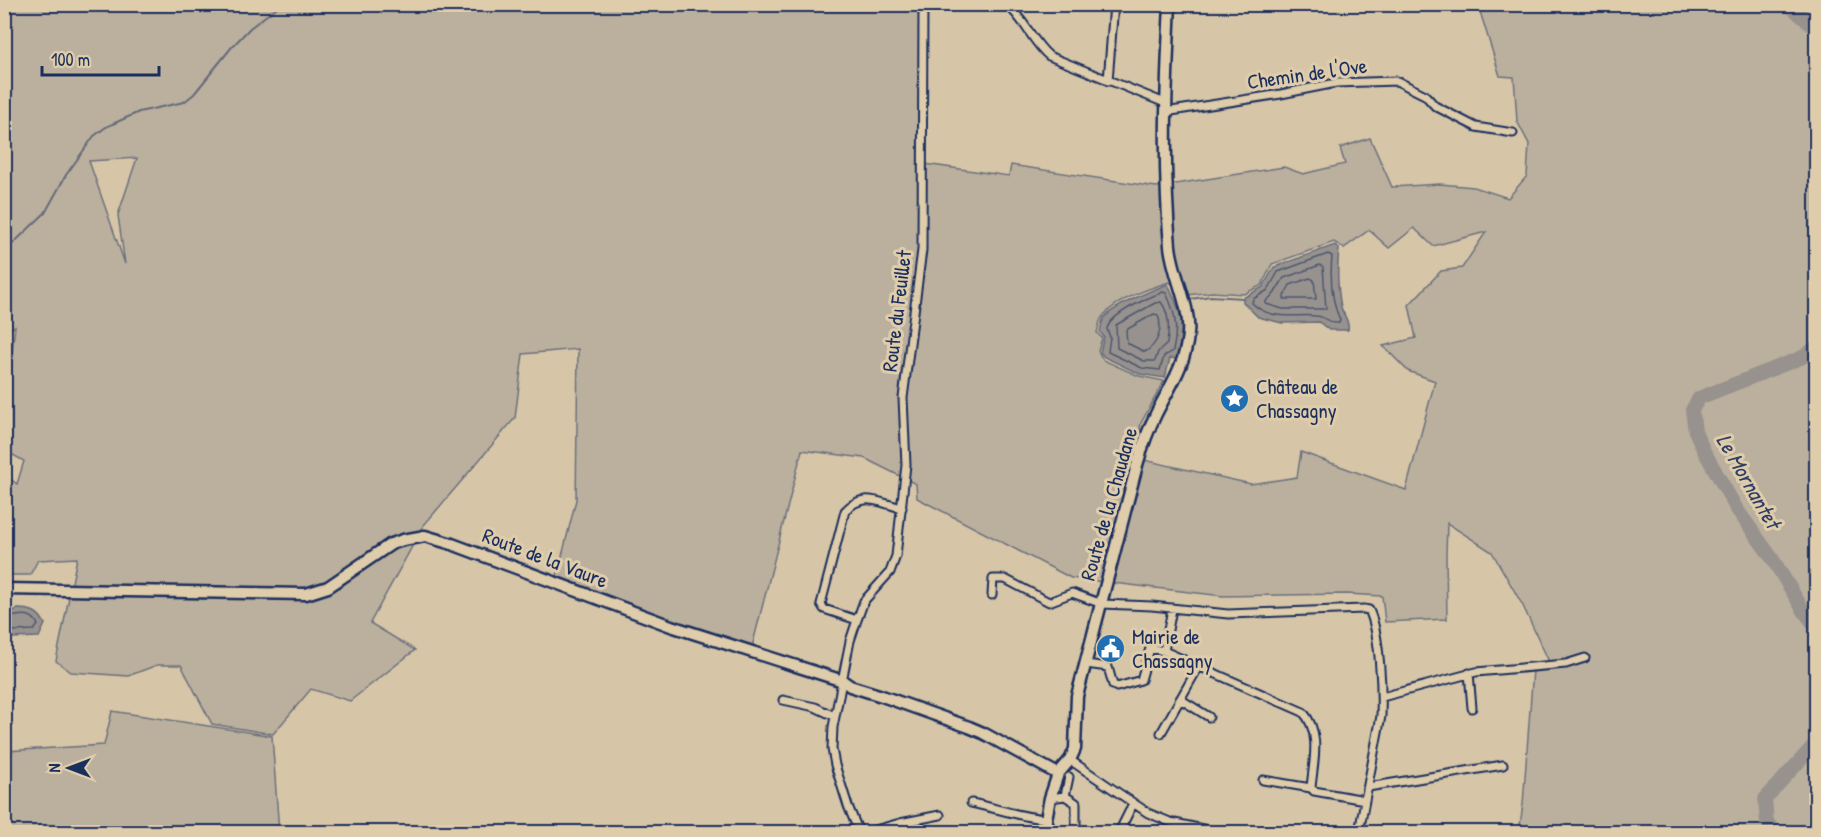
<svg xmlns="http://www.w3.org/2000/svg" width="1821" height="837" font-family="'Patrick Hand',sans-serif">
	<rect width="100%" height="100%" fill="#d6c6a7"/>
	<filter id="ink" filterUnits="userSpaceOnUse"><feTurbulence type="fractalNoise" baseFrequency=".0167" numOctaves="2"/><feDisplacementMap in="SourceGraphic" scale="12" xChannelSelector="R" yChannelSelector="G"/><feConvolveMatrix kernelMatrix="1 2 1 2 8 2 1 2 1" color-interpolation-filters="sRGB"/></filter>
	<g filter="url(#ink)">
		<path fill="#bbb09d" stroke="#6b707e" stroke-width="1.5" fill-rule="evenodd" d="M5,5h915l-2,158 91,13 2,-11 145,22 128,-20 19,7 42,-10 -5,-16 30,-10 22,49 48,-3 34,3 34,11 19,-22 2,-32 -12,-23 -3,-44 -14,-1 -22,-71h338v827h-297l4,-28 10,-135 19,-1 -29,-62 -31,-54 -45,-29 -1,33 1,63 -62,3 -3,-26 -35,-2 -124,2 -152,-18 -154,-80 -1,-14 -52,-26 -62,-8 -50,197 -57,-17 -138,-54 19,-76 2,-151 -55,5 -8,64 -91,107 -54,98 45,27 -65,51 -39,-12 -38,45 -61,-10 -31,-59h-24l-29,11 -57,-4 -15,-11 21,-103 -39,2 -8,15h-25l-1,-101 13,10 7,-23 -20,-11 1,-34 1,-2 9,-88 -10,6zM137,158l-19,57 7,49 -36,-103zM1414,228l19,18 53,-14 -24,36 -21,3 -32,34 7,33 -33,8 25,25 27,10 -29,109 -105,-38 -4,25 -46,7 -116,-26 6,-35 23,-42 -25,-5 -36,-16 -5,-9 4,-13 -5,-5c1,-5 2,-10 4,-14 11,-18 49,-31 68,-37l19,13 24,-3 32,2 18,-9 10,-21 62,-22 10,6 25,-18 20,18z
			M112,711l160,25 7,96h-274v-81l99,-6z"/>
		<path fill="#97928e" stroke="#656a7b" stroke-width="1.5" d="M1335,245l4,4c-2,20 -2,38 2,58 2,8 9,14 7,23h-19l-10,-8 -37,1 -24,-6 -15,-15v-4l20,-11 11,-20z
			M1168,284c15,32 17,41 9,75l-7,-1 -5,20 -25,-4 -36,-17 -4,-5 4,-15 -4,-5c1,-5 1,-9 4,-14 10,-13 49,-28 64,-34z
			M18,609c14,0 21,3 27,15l-6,13 -28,1 -6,-6 1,-19z"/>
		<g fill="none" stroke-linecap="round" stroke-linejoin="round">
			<path stroke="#4d5771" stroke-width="1.5" d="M1328,254l4,2c-2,22 -1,44 8,64l-1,3c-10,1 -13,-6 -22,-7 -23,-2 -47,5 -65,-13l1,-4 15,-9 10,-18z
				M1320,265l3,2 3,42h-43l-17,-5v-3l8,-7 10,-16z
				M1310,278l4,2 2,19h-32v-3l6,-11z
				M1163,292l3,1c10,20 12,36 7,58l-9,5 -4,14 -18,-2 -34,-16 2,-15 -3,-8c3,-15 42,-32 56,-37z
				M1161,302c9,12 8,27 6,42l-9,8 -3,9h-11l-27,-13 -1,-23 39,-22z
				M1154,314l4,1c5,15 0,29 -13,37l-18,-9 -1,-13z
				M4,618c13,-1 27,-9 34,7l-4,5 -20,1 -10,-3"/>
			<path stroke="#656a7b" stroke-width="2" d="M4,252l41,-39 21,-38 28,-39 12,-9 33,-15 45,-10 10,-8 37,-46 19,-20 31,-24
				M1190,299l21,-3 32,2"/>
			<path stroke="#97928e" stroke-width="14" d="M1788,4l28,25
				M1816,347l-13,10 -104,41 -7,12 3,21 9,20 32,57 36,50 32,53 12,16
				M1775,832l-8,-10 -2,-23 51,-56"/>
			<defs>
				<path id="street" d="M1006,4c19,15 26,38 43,52l116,47
					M1108,81l6,-77
					M1165,112l116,-18 55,-11 61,-2 28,14 10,11 41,21 37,6
					M992,595l1,-16h12l44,23 23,-9 30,11 50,2 76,8 136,-5 5,1c11,22 13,81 12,106l-22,116
					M1172,609l-8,42 139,61c19,21 10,51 8,76l3,3 51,9
					M857,620l-33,-11 -3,-5 24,-93c18,-20 34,-8 57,-3
					M1086,664l22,3 5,18 4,2 24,-7 9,-32 14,3
					M1469,673l3,35
					M1382,697l94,-25 90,-8 19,-6
					M1180,699l29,18
					M783,700l32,7 19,9
					M1161,733l38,-67
					M1070,760l78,53 22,9 47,10
					M1263,780l48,8
					M1368,787l135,-22
					M1065,796l11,7v29
					M1050,798l15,-2 4,-19
					M971,803c25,5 49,14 75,16
					M859,832l-11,-26 -13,-41 -3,-16 1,-22 17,-86 7,-21 7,-19 26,-29 6,-16 10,-91 -3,-67 19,-148 1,-246
					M868,832l32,-9 40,-8
					M1119,832l14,-28"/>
				<path id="secondary" d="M4,589l302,5 22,-7 63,-43 12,-4 22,-4 27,8 219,82 172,55 7,5 32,10 87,31 14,6 75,41
					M1049,832l-3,-13 4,-21 8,-24 12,-14 5,-11 2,-53 60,-231c5,-18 11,-35 19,-51 13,-26 30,-50 32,-80 3,-28 -15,-58 -18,-88 -7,-81 -4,-161 0,-242"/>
			</defs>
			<use href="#street" stroke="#1b2f5e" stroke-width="11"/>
			<use href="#secondary" stroke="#1b2f5e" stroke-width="15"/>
			<use href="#street" stroke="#deccaa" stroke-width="7"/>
			<use href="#secondary" stroke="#deccaa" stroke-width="10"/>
		</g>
	</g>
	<defs>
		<symbol id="sight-disc" viewBox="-11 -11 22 22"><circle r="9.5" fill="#1f6fb2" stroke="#deccaa"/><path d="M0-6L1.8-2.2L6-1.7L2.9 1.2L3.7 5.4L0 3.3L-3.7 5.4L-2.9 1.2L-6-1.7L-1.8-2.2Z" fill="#fff"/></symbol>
		<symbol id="civic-disc" viewBox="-11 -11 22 22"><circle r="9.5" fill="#1f6fb2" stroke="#deccaa"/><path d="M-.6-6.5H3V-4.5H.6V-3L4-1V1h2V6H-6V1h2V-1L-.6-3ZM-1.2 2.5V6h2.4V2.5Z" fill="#fff"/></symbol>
	</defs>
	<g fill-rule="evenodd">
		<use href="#sight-disc" x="1218" y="382" width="33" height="33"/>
		<use href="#civic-disc" x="1094" y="632" width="33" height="33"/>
	</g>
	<g text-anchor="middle" stroke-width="6" stroke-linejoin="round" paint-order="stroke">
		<g font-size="21" fill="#1b2f5e" stroke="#deccaa">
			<text transform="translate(1307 74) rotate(-8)" y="7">Chemin de l'Ove</text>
			<text transform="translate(897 311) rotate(-83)" y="7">Route du Feuillet</text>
			<text transform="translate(1109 504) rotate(-74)" y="7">Route de la Chaudane</text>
			<text transform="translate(545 558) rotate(21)" y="7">Route de la Vaure</text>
		</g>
		<g font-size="21" fill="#1b2f5e" stroke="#deccaa" text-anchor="start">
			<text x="1256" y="394">Château de<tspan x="1256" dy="24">Chassagny</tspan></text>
			<text x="1132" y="644">Mairie de<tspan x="1132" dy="24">Chassagny</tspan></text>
		</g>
		<g font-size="22" font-style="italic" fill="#2e3e65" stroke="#deccaa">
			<text transform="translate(1749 481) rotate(60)" y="8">Le Mornantet</text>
		</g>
	</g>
	<rect width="1821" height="837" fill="none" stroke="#deccaa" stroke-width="24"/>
	<rect x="12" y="12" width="1797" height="813" fill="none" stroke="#1b2f5e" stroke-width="2" filter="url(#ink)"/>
	<g transform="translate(69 768) rotate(270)" stroke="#deccaa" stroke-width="4.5" paint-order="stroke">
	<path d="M0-4.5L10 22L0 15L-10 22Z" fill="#1b2f5e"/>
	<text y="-9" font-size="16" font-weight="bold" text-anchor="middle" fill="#1b2f5e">N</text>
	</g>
	<path d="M42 66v9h117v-9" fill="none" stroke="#1b2f5e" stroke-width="3"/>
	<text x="51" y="66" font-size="18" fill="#1b2f5e" stroke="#deccaa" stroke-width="4.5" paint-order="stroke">100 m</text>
</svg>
